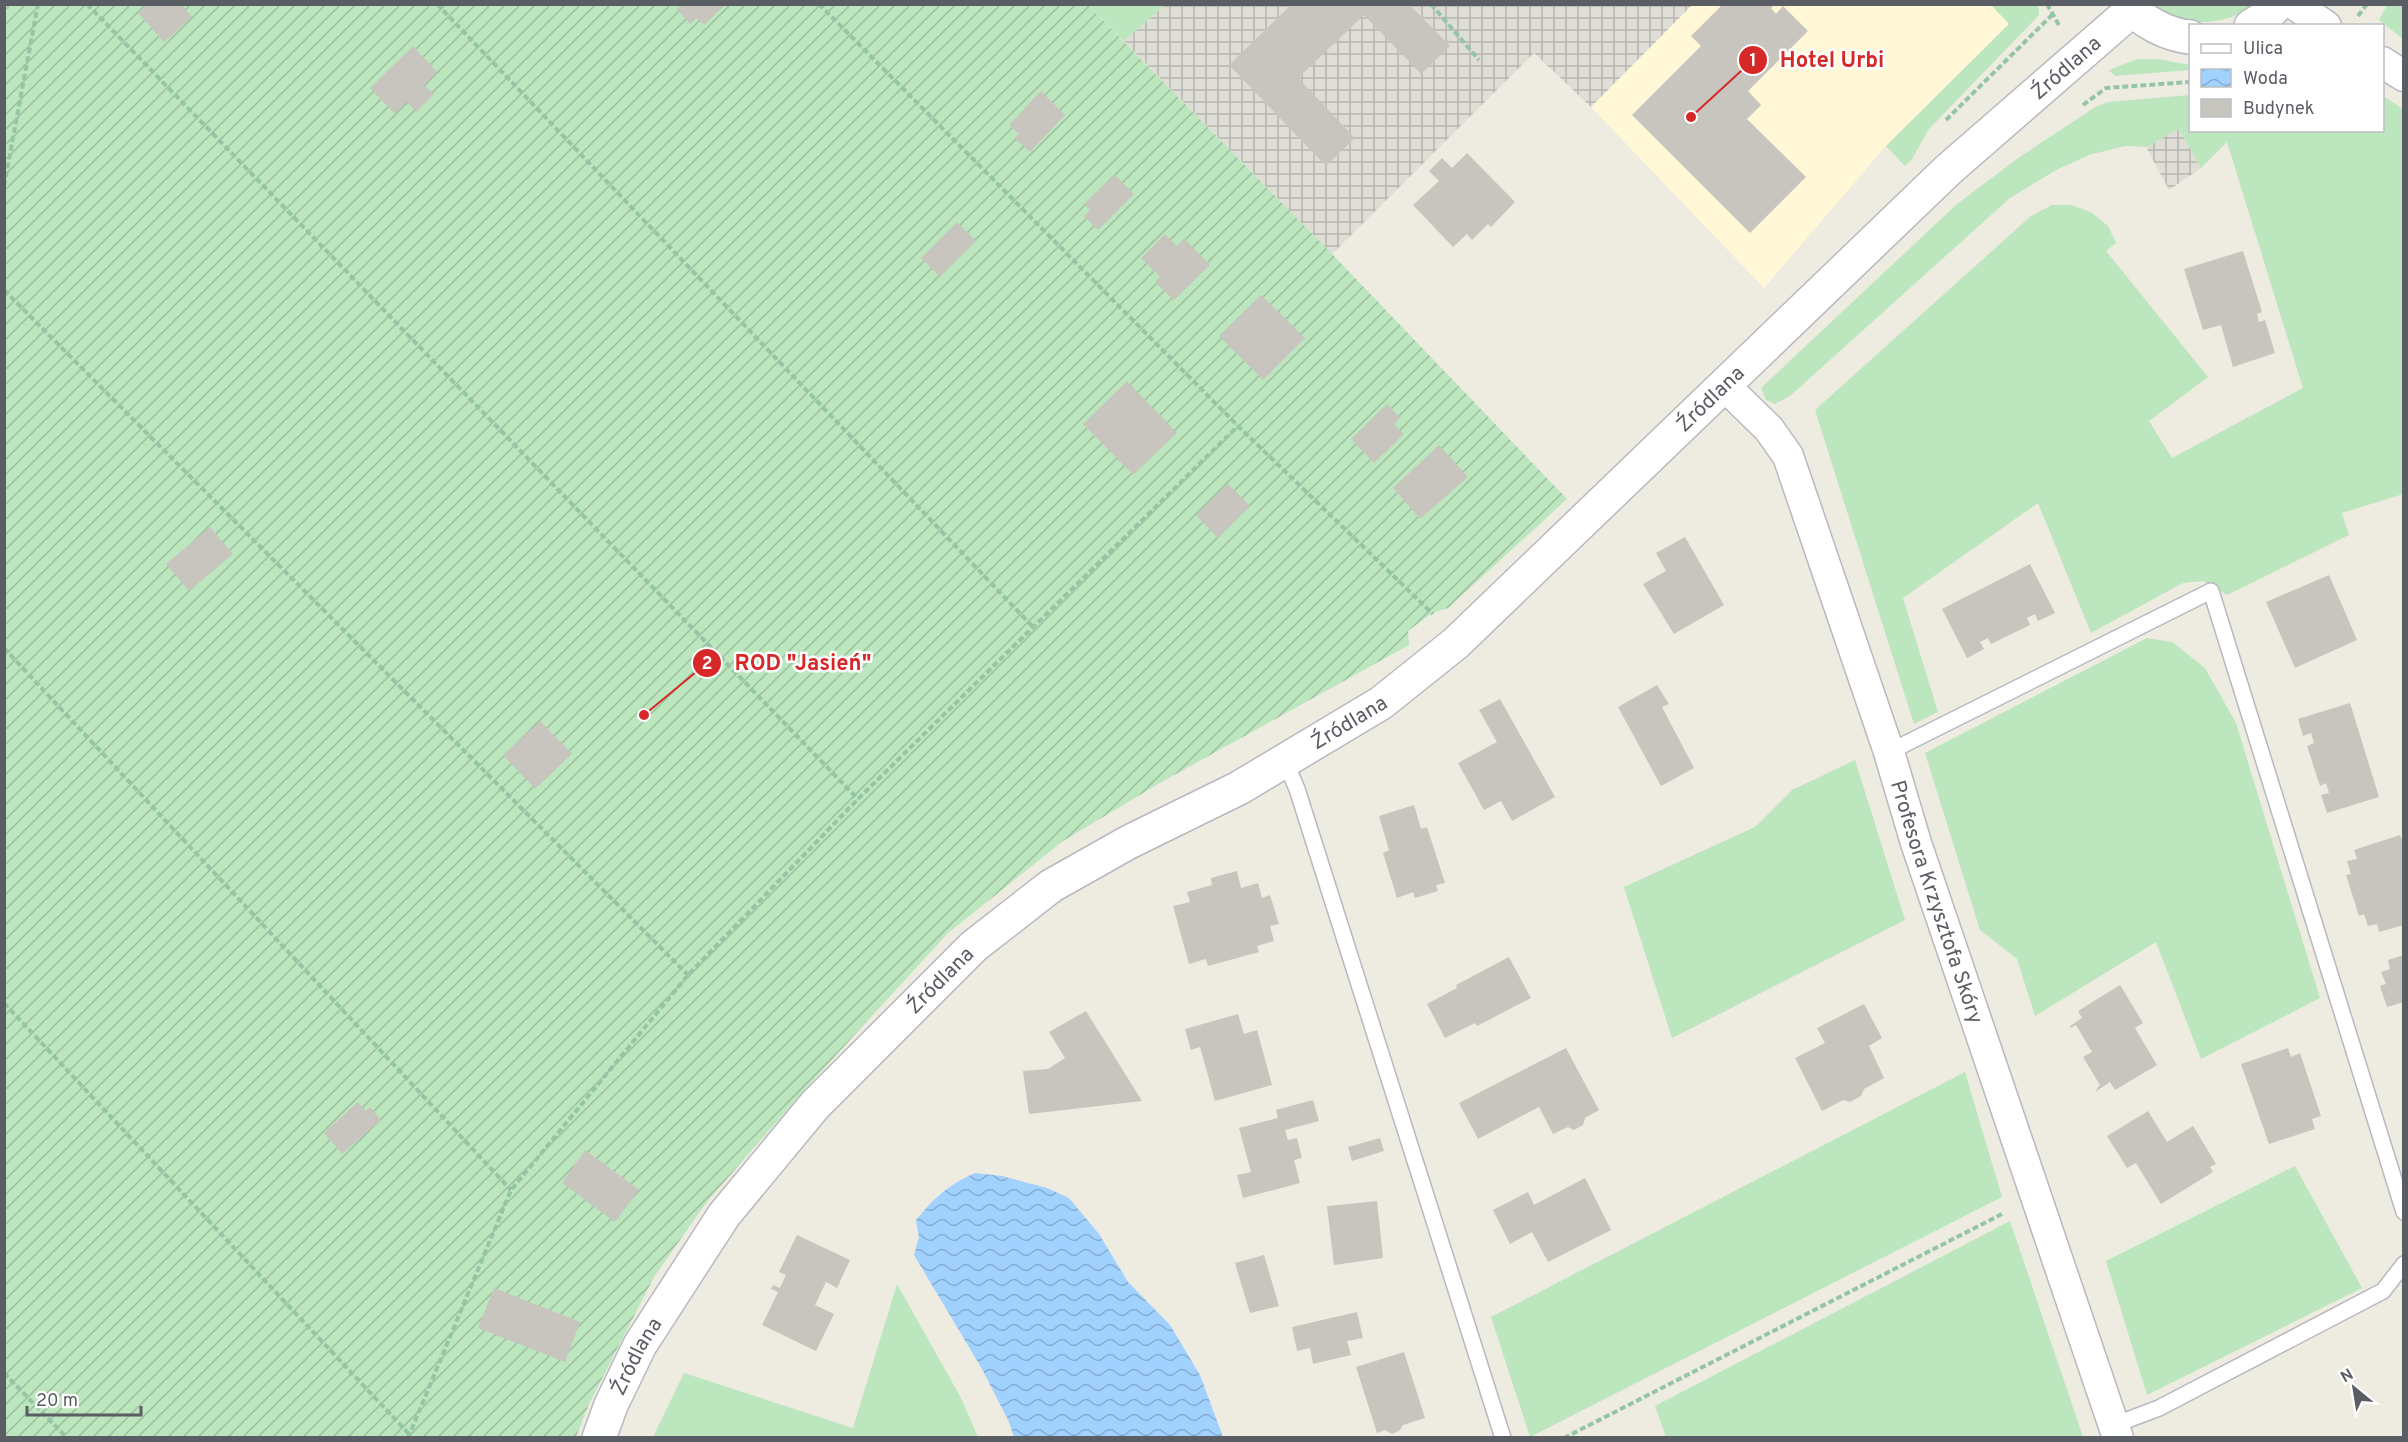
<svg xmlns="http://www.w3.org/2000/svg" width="2408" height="1442" font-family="Overpass,sans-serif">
	<defs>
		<pattern id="industrial-grid" width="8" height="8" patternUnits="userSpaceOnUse" patternTransform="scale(1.5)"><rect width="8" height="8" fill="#deddd6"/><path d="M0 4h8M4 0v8" fill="none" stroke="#b7b6b1"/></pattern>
		<pattern id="garden-furrows" width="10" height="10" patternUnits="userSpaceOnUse" patternTransform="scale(1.5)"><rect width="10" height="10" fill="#bce6be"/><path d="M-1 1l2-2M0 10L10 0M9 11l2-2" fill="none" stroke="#9cbe9e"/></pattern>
		<pattern id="water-waves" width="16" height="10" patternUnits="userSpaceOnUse" patternTransform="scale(1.5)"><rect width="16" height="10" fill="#a0d1ff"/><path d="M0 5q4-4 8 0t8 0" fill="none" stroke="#85add2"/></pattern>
	</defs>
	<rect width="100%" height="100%" fill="#eeebe1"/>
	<path fill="#fff7d5" d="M1692,5h308l9,19 -123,122 -122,142 -173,-181z"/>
	<path fill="url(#industrial-grid)" d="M1165,5h527l-101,102 -57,-54 -202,201 -208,-213z
		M2179,129l22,39 -32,22 -23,-43z"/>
	<path fill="#bce6be" d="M1088,5h77l-41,36z
		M1991,5h47l1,10 -110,114 -17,30 -7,7 -19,-20 123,-122z
		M2152,5h105c-33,20 -73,26 -105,0z
		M2387,5h16v34l-24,-19z
		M2137,59h21l32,6v5l-75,6 -6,-6z
		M2190,95v35h192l1,-34 20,13v385l-61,19 7,22 -122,60 -24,-14 -20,2 -92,50 -53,-130 -135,95 35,114 -24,12 -99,-314 216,-194 21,-11h19l20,7 17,14 8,17 -10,8 102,126 -59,44 23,37 131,-70 -76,-246 -26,26 -22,-39 -33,18 -21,-1 -36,9 -33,15 -46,28 -220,198 -15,8 -9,-4 -5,-12 196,-184 64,-48 74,-49 13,-5z
		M2147,638l25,4 33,26 31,55 84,275 -119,61 -45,-117 -121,74 -18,-57 -37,-29 -55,-177z
		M1855,760l50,160 -233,118 -48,-151 131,-60 37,-37z
		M1965,1072l37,125 -472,240 -39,-120z
		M2295,1166l67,122 -215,107 -41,-134z
		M2010,1221l73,216h-417l-11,-31z
		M897,1284l64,114 17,39h-325l31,-64 169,55z"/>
	<path fill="url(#garden-furrows)" d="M5,5h1083l244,249 235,245 -119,109 -16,5 -24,18 1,14 -251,139 -95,57 -115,92 -142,155 -100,115 -52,74 -65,127 -13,33 -571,1z"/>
	<path fill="url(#water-waves)" d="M975,1173l27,3 45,12 22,10 30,36 29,48 42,43 30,50 23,62h-209l-5,-15 -27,-53 -68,-114 5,-18 -3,-17c17,-21 33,-36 59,-47z"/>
	<path fill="#c8c5be" d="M148,4h33l11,13 -28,25 -26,-29z
		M682,4h44l-22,21 -7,-7 -7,6 -13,-15z
		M1292,4h117l41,42 -29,28 -57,-59 -66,63 57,60 -29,28 -97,-101z
		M1723,4h52l-4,4 5,6 7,-8 25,25 -60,60 13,14 -14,14 59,58 -56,56 -118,-118 69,-69 -10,-10z
		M413,46l24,26 -13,13 10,9 -18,18 -9,-10 -12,12 -25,-26z
		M1041,91l24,24 -35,37 -16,-14 5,-4 -10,-9z
		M1467,153l48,49 -24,25 -3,-3 -16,16 -5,-6 -14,13 -40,-42 26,-24 -10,-10 13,-13 10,10z
		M1115,175l19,19 -36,36 -14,-14 6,-6 -6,-6z
		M957,222l19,19 -36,36 -19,-19z
		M1165,234l12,12 7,-8 26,27 -36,35 -19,-18 5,-5 -19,-19z
		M2243,251l19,61 -5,2 2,8 6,-2 10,33 -42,14 -12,-42 -18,5 -19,-61z
		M1261,295l44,43 -42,42 -44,-44z
		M1127,381l50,52 -44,42 -50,-51z
		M1387,404l13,14 -6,6 10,10 -30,29 -23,-24z
		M1439,445l29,32 -48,42 -27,-31z
		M1228,484l22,22 -32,32 -22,-23z
		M210,527l23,27 -44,37 -23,-27z
		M1685,537l39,68 -50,29 -31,-50 23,-13 -10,-18z
		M2030,564l25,49 -17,8 -3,-7 -8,4 3,7 -39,19 -3,-6 -8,4 4,7 -17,9 -25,-49z
		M2329,575l28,65 -62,28 -29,-66z
		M1657,685l12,19 -7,3 32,61 -33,18 -43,-79z
		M1500,699l55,98 -43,24 -11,-20 -17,9 -26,-47 39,-21 -18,-32z
		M2350,703l29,94 -52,16 -6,-18 8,-2 -3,-10 -6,3 -13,-40 7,-3 -3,-10 -8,3 -5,-17z
		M540,721l32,33 -37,35 -32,-34z
		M1414,805l7,24 6,-2 18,56 -9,2 2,6 -23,7 -2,-6 -16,6 -14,-45 6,-3 -10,-34z
		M2400,835l4,10v80l-25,7 -2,-8 -9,2 -4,-12 -5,2 -13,-41 5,-1 -4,-13 10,-2 -3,-9z
		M1237,871l4,17 17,-5 4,15 8,-3 9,29 -9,2 4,15 -17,5 2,6 -51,14 -2,-7 -17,5 -16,-58 17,-4 -3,-10 25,-7 -1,-7z
		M2404,955v47l-17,5 -7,-21 6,-2 -5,-12 9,-3 -2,-9z
		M1509,957l22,41 -54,28 -2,-3 -30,15 -18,-34 30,-16 -1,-3z
		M2120,985l23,38 -8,5 22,37 -42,25 -5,-8 -15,10 5,-7 -17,-28 9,-5 -16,-27 -5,3 -1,-2 12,-8 -4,-7z
		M1864,1004l18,34 -13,8 15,32 -20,11 -3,7 -11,6 -7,-2 -21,11 -27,-53 30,-15 -8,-15z
		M1086,1011l56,90 -113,13 -6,-43 25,-2 17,-11 -16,-26z
		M1238,1014l6,20 13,-4 15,55 -57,16 -15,-54 -9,3 -6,-21z
		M1566,1048l33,62 -14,8 -2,7 -9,5 -6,-3 -15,7 -14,-27 -61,32 -19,-36z
		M2288,1048l3,9 9,-4 21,63 -9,3 3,10 -46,15 -28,-80z
		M1313,1100l6,21 -34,9 3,10 9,-2 5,20 -8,2 6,23 -57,15 -6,-23 14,-3 -12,-44 39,-10 -2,-8z
		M358,1102l8,9 4,-4 11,13 -39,34 -18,-21z
		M2148,1111l19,31 26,-16 23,38 -6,3 3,5 -52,32 -25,-41 -9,5 -20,-32z
		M1380,1138l4,13 -32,10 -4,-14z
		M585,1150l54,40 -24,32 -53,-39z
		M1585,1178l26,52 -63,32 -16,-30 -22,12 -17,-34 35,-18 6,13z
		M1377,1201l6,57 -49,7 -7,-59z
		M797,1235l53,25 -13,28 -11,-6 -11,23 19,9 -18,37 -54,-26 16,-33 -7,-3 2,-4 7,3 6,-13 -7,-3z
		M1264,1255l15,51 -29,7 -15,-50z
		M494,1288l86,34 -15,40 -87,-34z
		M1357,1312l6,26 -16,3 4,14 -38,9 -3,-16 -13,3 -5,-24z
		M1404,1352l21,66 -22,7 -4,6 -7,3 -7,-4 -8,3 -21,-66z"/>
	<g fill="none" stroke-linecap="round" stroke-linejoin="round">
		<defs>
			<path id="service" d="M1889,752l322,-161 193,621
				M1285,761l12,28 206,649
				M2114,1425l45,-17 224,-117 21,-27"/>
			<g id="minor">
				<path d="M2294,4l32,22"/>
				<path d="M2382,62l22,14"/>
				<path id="s1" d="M1724,385l45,44 19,27 101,296 27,91 202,595"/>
			</g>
			<g id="tertiary">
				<path d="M2128,4c14,18 40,31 62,33"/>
				<path d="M2251,26l13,-8 14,-14"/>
				<path id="s2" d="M599,1438l12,-33 29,-60 84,-130 91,-110 159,-159 77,-60 78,-44 110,-54 142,-85 75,-60 492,-473 184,-160"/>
			</g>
		</defs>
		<use href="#service" stroke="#b7b9bf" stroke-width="18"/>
		<use href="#minor" stroke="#b7b9bf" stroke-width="33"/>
		<use href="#tertiary" stroke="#b7b9bf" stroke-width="36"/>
		<path stroke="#94c5a5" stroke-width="4" stroke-dasharray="6 3" stroke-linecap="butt" d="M87,4l771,795
			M437,4l597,624
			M819,4l419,422 195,188
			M1431,4l48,56
			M2047,4l13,23
			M2358,16l9,-12
			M2083,105l23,-17 84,-6
			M1946,120l106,-105
			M4,186l34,-182
			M4,290l684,685
			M4,648l507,542
			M4,1003l405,431
			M4,1373l63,65
			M408,1438l103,-248 177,-215 170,-176 380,-373
			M1564,1438l440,-225"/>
		<use href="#service" stroke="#fff" stroke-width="15"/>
		<use href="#minor" stroke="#fff" stroke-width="30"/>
		<use href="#tertiary" stroke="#fff" stroke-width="33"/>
	</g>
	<g text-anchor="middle" stroke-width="5" stroke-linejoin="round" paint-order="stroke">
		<g font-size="21" fill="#5a5d63" stroke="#fff">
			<text dy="7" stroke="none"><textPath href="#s2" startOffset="2034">Źródlana</textPath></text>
			<text dy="7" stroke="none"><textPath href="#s2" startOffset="1548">Źródlana</textPath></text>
			<text dy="7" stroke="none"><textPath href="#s2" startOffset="1062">Źródlana</textPath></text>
			<text dy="7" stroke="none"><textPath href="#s1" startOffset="566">Profesora Krzysztofa Skóry</textPath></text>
			<text dy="7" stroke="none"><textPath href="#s2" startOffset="576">Źródlana</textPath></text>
			<text dy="7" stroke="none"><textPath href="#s2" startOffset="90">Źródlana</textPath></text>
		</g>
	</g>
	<path fill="none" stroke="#d62828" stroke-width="2" d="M1691 117L1753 60M644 715L707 663"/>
	<g fill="#d62828" stroke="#fff" stroke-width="2">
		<circle cx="1691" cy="117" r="6"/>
		<circle cx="644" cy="715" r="6"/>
		<circle cx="1753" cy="60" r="15"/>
		<circle cx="707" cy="663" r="15"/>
	</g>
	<g font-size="18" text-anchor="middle" font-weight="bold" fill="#fff">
		<text x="1753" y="66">1</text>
		<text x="707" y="669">2</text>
	</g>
	<g font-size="22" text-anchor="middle" font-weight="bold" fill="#d62828" stroke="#fff" stroke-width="5" stroke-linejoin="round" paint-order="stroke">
		<text x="1832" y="67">Hotel Urbi</text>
		<text x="803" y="670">ROD "Jasień"</text>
	</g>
	<rect width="2408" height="1442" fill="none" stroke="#5a5d63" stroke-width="12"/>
	<rect x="2189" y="24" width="195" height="108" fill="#ffffff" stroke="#bdbec1" stroke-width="1.5"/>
	<rect x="2201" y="44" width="30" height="9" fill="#ffffff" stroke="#bdbec1" stroke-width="1.5"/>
	<text x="2243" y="54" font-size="18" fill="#5a5d63">Ulica</text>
	<rect x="2201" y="69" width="30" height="18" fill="url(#water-waves)" stroke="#bdbec1" stroke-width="1.5"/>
	<text x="2243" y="84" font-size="18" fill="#5a5d63">Woda</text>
	<rect x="2201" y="99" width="30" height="18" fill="#c8c5be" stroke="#bdbec1" stroke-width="1.5"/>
	<text x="2243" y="114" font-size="18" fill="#5a5d63">Budynek</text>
	<g transform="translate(2354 1388) rotate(330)" stroke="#ffffff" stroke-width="4.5" paint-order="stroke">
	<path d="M0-4.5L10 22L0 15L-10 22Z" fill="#5a5d63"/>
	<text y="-9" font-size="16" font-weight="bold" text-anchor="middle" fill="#5a5d63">N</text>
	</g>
	<path d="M27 1406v9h114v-9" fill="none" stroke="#5a5d63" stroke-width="3"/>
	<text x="36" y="1406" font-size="18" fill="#5a5d63" stroke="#ffffff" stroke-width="4.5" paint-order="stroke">20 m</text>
</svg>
